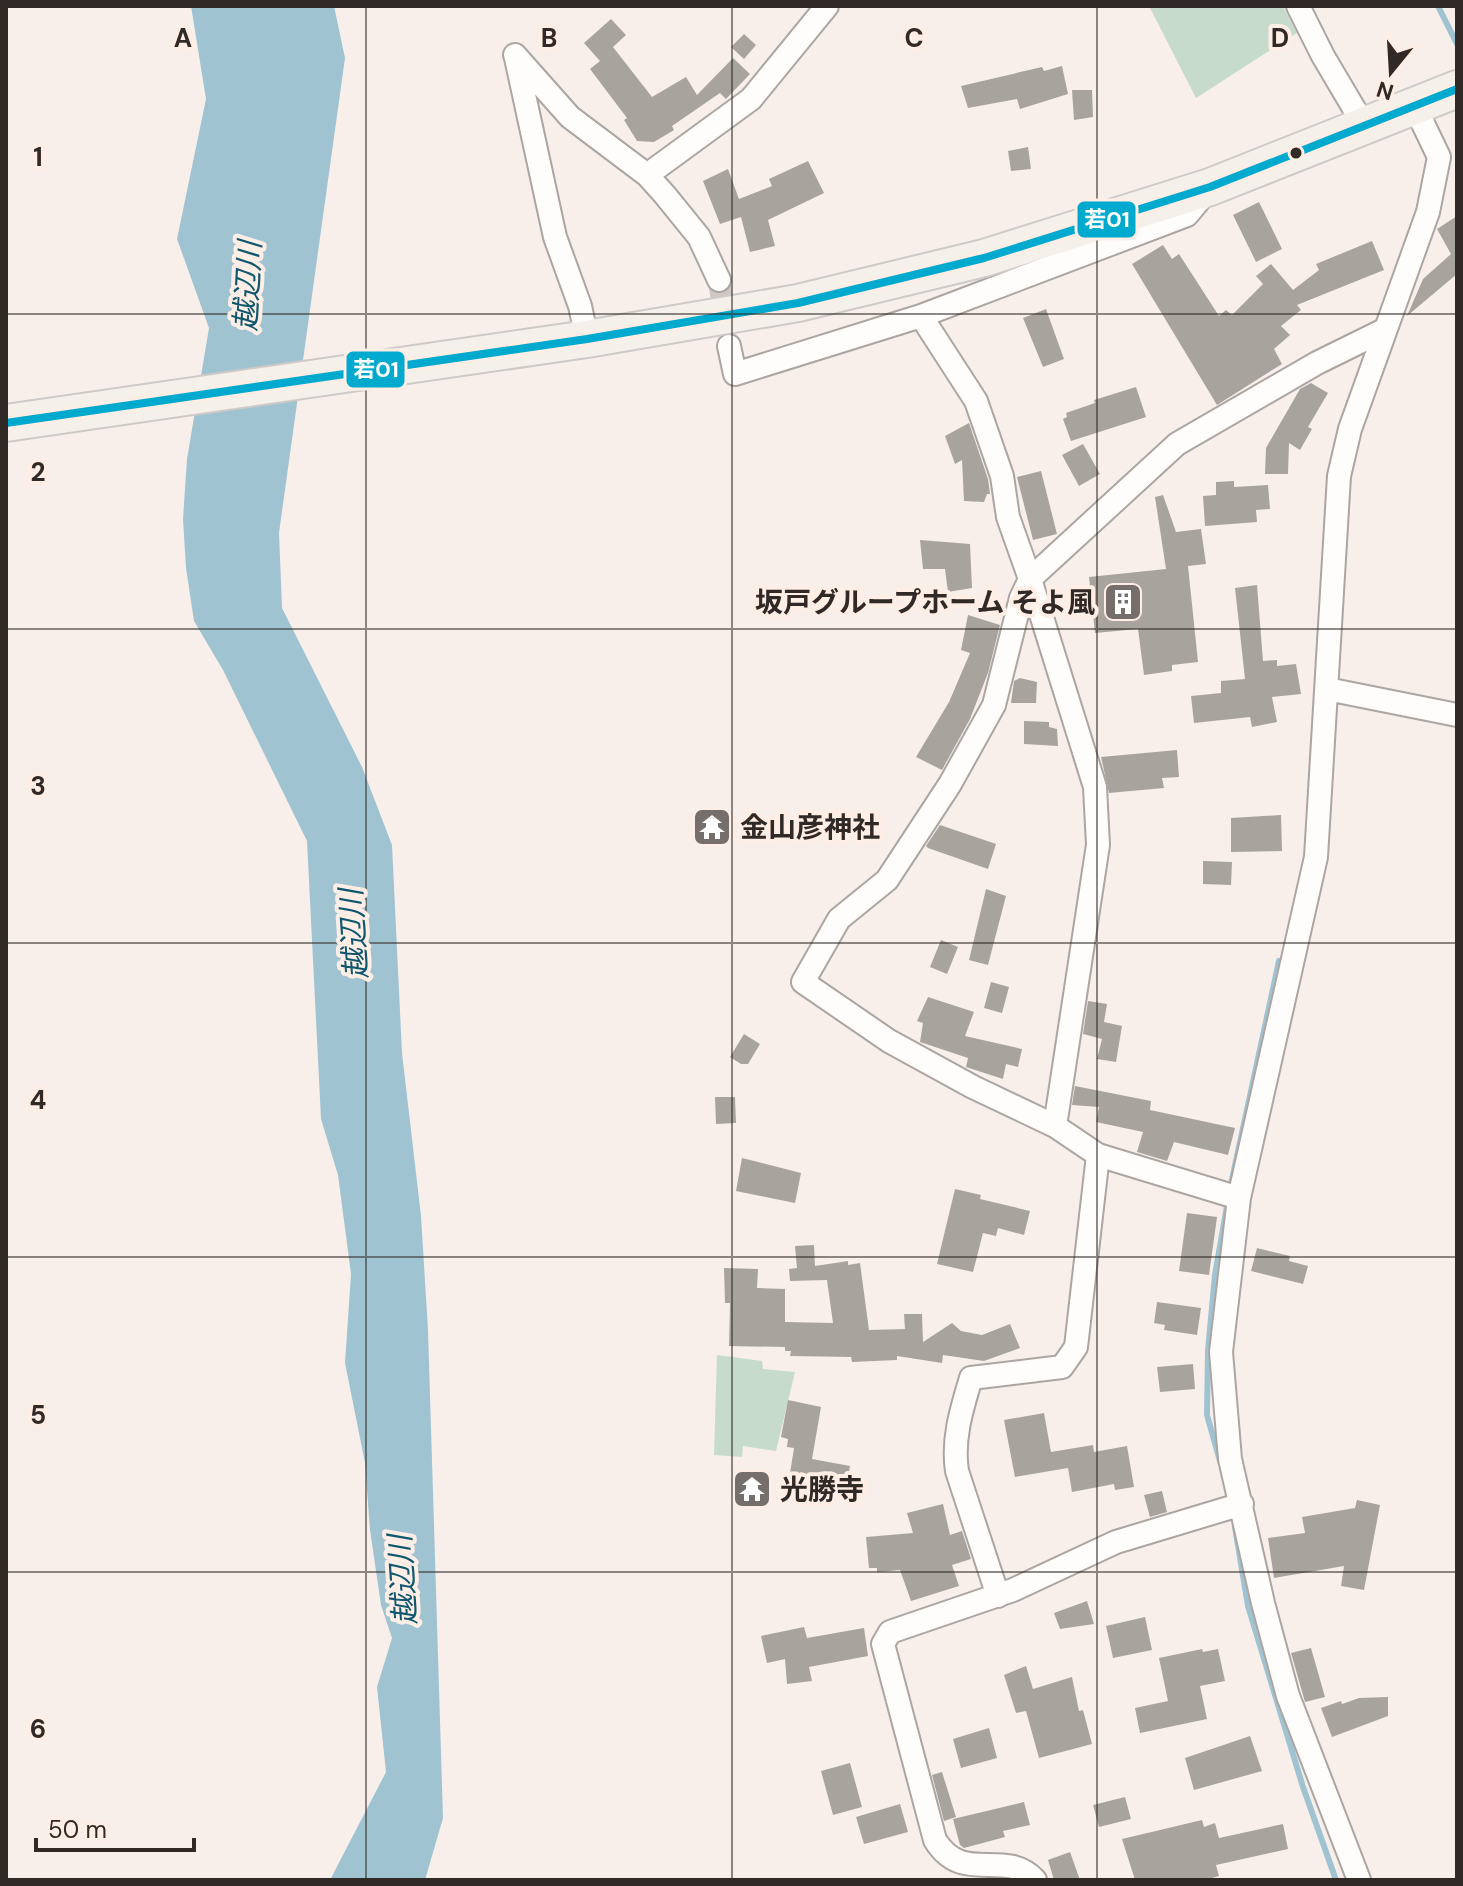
<svg xmlns="http://www.w3.org/2000/svg" width="1463" height="1886" font-family="'DM Sans','Noto Sans JP',sans-serif">
	<rect width="100%" height="100%" fill="#f8efeb"/>
	<path fill="#c6dbcb" d="M1149,6h134l14,27 -101,65z
		M717,1355l45,6 1,8 32,3 -19,79 -33,-5 -1,11 -28,-2z"/>
	<path fill="#a0c3d2" d="M191,6h143l11,52 -66,475 3,75 80,159 30,78 10,208 19,163 7,114 15,488 -18,62h-95l56,-108 -9,-85 15,-49 -11,-33 -11,-75 -5,-67 -20,-100 6,-89 -13,-99 -17,-56 -14,-278 -84,-171 -29,-49 -8,-53 -3,-49 4,-60 22,-131 -32,-89 29,-140z"/>
	<g fill="none" stroke-linecap="round" stroke-linejoin="round">
		<path stroke="#a0c3d2" stroke-width="6" d="M1438,6l19,38
			M1230,1189l49,-228
			M1220,1461l-13,-46 1,-64 7,-76 13,-75
			M1235,1527l13,79 55,181 33,93"/>
	</g>
	<path fill="#a9a39e" d="M611,19l15,16 -13,12 39,50 34,-20 11,18 36,-37 17,16 -24,25 -6,-6 -48,33 2,4 -20,12 -17,-1 -13,-21 3,-2 -37,-49 10,-8 -16,-18z
		M744,34l12,11 -12,14 -13,-12z
		M1062,66l6,28 -48,15 -3,-10 -49,9 -7,-22 81,-19 2,4z
		M1072,90h20l1,27 -19,3z
		M1028,147l3,22 -20,2 -3,-20z
		M808,161l16,32 -56,27 7,26 -25,6 -9,-35 -21,7 -17,-43 25,-12 11,30 33,-13 -3,-7z
		M1259,202l23,47 -26,13 -23,-47z
		M1457,216v58l-50,42 16,-37 28,-25 -14,-25z
		M1372,241l12,29 -87,35 4,5 -20,16 9,9 -16,14 8,15 -65,41 -85,-141 31,-19 9,14 7,-5 40,62 7,-6 6,5 31,-31 -7,-8 15,-12 22,26 26,-20 -3,-6z
		M1046,309l18,50 -21,8 -20,-49z
		M1311,383l17,10 -20,34 4,2 -12,21 -11,-7 -1,31h-23l1,-26 34,-59z
		M1136,387l10,30 -75,24 -8,-22 4,-2 -1,-4 29,-10 -1,-3z
		M969,423l19,56 2,15h-3l-3,8 -20,-1 -2,-41 -7,4 -10,-28z
		M1083,444l17,30 -21,12 -17,-31z
		M1041,471l16,63 -24,6 -16,-63z
		M1234,481v6l34,-2 2,24 -14,1 1,12 -52,4 -2,-30 13,-1v-13z
		M1163,495l13,37 25,-3 5,35 -18,2 10,96 -26,3v6l-28,4 -6,-46 -43,4 -6,-56 77,-8 -11,-72z
		M920,540l50,4 2,44 -24,4 -3,-23h-22z
		M1257,585l6,76 14,-1v6l19,-2 5,30 -29,3 5,25 -25,5 -2,-10 -56,6 -3,-27 30,-3v-12l24,-2 -10,-91z
		M968,615l32,10 -12,48 -18,46 -28,51 -26,-13 33,-55 21,-49 -9,-3z
		M1020,678l17,4 -1,21h-25l3,-22z
		M1024,721l25,1v5l8,2 1,17 -34,-2z
		M1177,750l2,27 -17,1 2,10 -55,5 -8,-36z
		M1281,815l1,36 -51,1v-34z
		M940,825l56,19 -8,25 -60,-21 -2,-2z
		M1203,861l29,1 -1,23 -28,-1z
		M986,889l20,7 -18,69 -19,-5z
		M941,940l17,7 -11,27 -17,-7z
		M991,982l18,5 -7,26 -18,-5z
		M928,997l46,15 -9,24 57,13 -4,18 -12,-3 -3,15 -37,-12 2,-9 -48,-16 3,-19 -6,-2z
		M1088,1001l19,3 -3,18 18,4 -6,36 -19,-3 5,-20 -19,-5z
		M744,1034l16,10 -12,20h-7l-11,-7z
		M1075,1086l76,15 -1,9 85,18 -7,27 -54,-13 -7,19 -30,-9 6,-20 -47,-10 3,-15 -27,-2z
		M715,1097h20l1,26 -20,1z
		M742,1158l59,15 -6,30 -59,-12z
		M955,1189l26,6 -1,4 50,12 -6,24 -26,-7 -2,8 -13,-3 -10,39 -36,-8z
		M1187,1213l30,4 -8,58 -30,-4z
		M814,1245l1,21 33,-5v4l12,-2 9,67 36,-1 -1,-15h18l1,28 29,-19 9,8 21,4 28,-11 10,24 -36,13 -41,-6 -1,8 -45,-7v4l-45,2 -1,-5 -61,-1 1,-5h-6v-4l-56,-1 1,-43h-5l-1,-35 34,1 -1,19 28,1v33l48,1 -6,-43 -37,1 -1,-12 8,-1 -2,-22z
		M1257,1248l33,8 -1,5 19,5 -5,18 -52,-13z
		M1157,1302l44,6 -4,27 -33,-5 1,-5 -11,-2z
		M1193,1364l2,25 -35,3 -3,-25z
		M788,1400l33,7 -9,52 38,7 -5,30 -57,-10 6,-38 -7,-1 1,-8 -7,-2z
		M1044,1413l7,39 42,-7 1,7 33,-6 7,41 -19,3 -1,-6 -42,8 -4,-24 -53,9 -11,-57z
		M740,1478l24,2 -1,19 -24,-1z
		M1162,1491l5,21 -17,5 -6,-22z
		M1357,1500l23,5 -16,85 -23,-4 3,-20 -70,12 -6,-40 37,-5 -3,-16 53,-9z
		M943,1504l7,31 12,-4 9,28 -19,6 7,21 -48,15 -11,-31 -23,2v-4h-8l-3,-31 47,-4 -6,-20z
		M1087,1601l7,23 -34,5 -6,-16z
		M1145,1617l7,33 -39,8 -7,-32z
		M804,1627l3,11 57,-10 4,28 -59,11 3,14 -25,3 -2,-25 -18,4 -6,-27z
		M1311,1648l14,49 -20,5 -14,-49z
		M1202,1649l1,3 15,-3 7,32 -25,5 7,33 -67,14 -5,-25 33,-7 -9,-43z
		M1026,1666l7,23 39,-12 7,34 4,-1 9,34 -53,14 -13,-47 -10,2 -12,-38z
		M1388,1697v19l-56,21 -11,-29 20,-7 1,3 17,-6z
		M989,1728l8,30 -36,10 -8,-29z
		M1250,1736l12,35 -68,19 -9,-32z
		M850,1763l12,44 -29,8 -12,-44z
		M942,1772l14,45 -12,4 -12,-46z
		M1125,1797l6,22 -32,8 -6,-22z
		M1024,1802l6,23 -27,6 2,6 -41,11 -4,-3 -7,-26z
		M900,1804l8,28 -44,12 -8,-27z
		M1202,1820l2,7 11,-4 4,15 64,-14 5,25 -72,16 3,11 -14,4h-70l-13,-41z
		M1070,1852l10,28h-26l-6,-20z"/>
	<g fill="none" stroke-linecap="round" stroke-linejoin="round">
		<path stroke="#d0c7c3" stroke-width="22" stroke-dasharray="22 11" stroke-linecap="butt" d="M719,280l10,66"/>
		<defs>
			<path id="street" d="M1298,6l25,50 42,71
				M515,55l55,62 77,58 18,20 34,42 20,43
				M516,58l39,179 25,69 7,33
				M647,175l104,-76 76,-93
				M921,316l55,85 26,75 6,41 22,62 -9,19 -27,107 -44,79 -63,96 -48,39 -36,63 86,59 84,46 82,39 43,29 141,43
				M729,346l6,28 186,-58 266,-101 20,-24
				M1327,689l130,26
				M1055,1126l43,-281 -3,-58 -65,-208 147,-135 140,-81 69,-34
				M998,1596l-41,-125c-5,-32 5,-63 14,-93l91,-11 14,-20 22,-192
				M1035,1880c-31,-33 -72,6 -100,-40l-52,-196 7,-12 123,-42 103,-48 126,-38
				M1359,1880l-71,-184 -25,-93 -33,-144 -9,-107 18,-154 77,-341 23,-381 11,-47 78,-217 11,-55 -24,-50"/>
			<path id="primary" d="M6,423l581,-84 211,-36 186,-45 226,-71 247,-98"/>
		</defs>
		<use href="#street" stroke="#aca5a1" stroke-width="26"/>
		<use href="#primary" stroke="#cfcac8" stroke-width="40"/>
		<use href="#street" stroke="#fefdfc" stroke-width="22"/>
		<use href="#primary" stroke="#f5f0ea" stroke-width="36"/>
		<defs>
			<path id="bus-1" d="M6,423l581,-84 211,-36 186,-45 226,-71 247,-98"/>
		</defs>
		<use href="#bus-1" stroke="#feeee5" stroke-width="14"/>
		<use href="#bus-1" stroke="#00a9ce" stroke-width="8"/>
	</g>
	<path fill="none" stroke="#302925" stroke-width="2" stroke-opacity="0.55" d="M366,6v1874M732,6v1874M1097,6v1874M6,314h1451M6,629h1451M6,943h1451M6,1257h1451M6,1572h1451"/>
	<defs>
		<symbol id="building-square" viewBox="-11 -11 22 22"><rect x="-9" y="-9" width="18" height="18" rx="4" fill="#766e6a" stroke="#feeee5"/><path d="M-4-6H4V6H1V3H-1V6H-4ZM-2.5-4.3h1.7v1.8h-1.7ZM.8-4.3h1.7v1.8H.8ZM-2.5-1h1.7V.8h-1.7ZM.8-1h1.7V.8H.8Z" fill="#fff"/></symbol>
		<symbol id="temple-square" viewBox="-11 -11 22 22"><rect x="-9" y="-9" width="18" height="18" rx="4" fill="#766e6a" stroke="#feeee5"/><path d="M0-6L5-2H3V0L6.5 2.5H4V6H1.5V3h-3V6H-4V2.5H-6.5L-3 0V-2H-5Z" fill="#fff"/></symbol>
	</defs>
	<g fill-rule="evenodd">
		<use href="#building-square" x="1101" y="580" width="44" height="44"/>
		<use href="#temple-square" x="690" y="805" width="44" height="44"/>
		<use href="#temple-square" x="730" y="1467" width="44" height="44"/>
	</g>
	<circle fill="#302925" stroke="#feeee5" stroke-width="3" cx="1296" cy="153" r="7"/>
	<g text-anchor="middle" stroke-width="8" stroke-linejoin="round" paint-order="stroke">
		<g font-size="28" font-weight="bold" fill="#302925" stroke="#feeee5" text-anchor="start">
			<text x="1095" y="612" text-anchor="end">坂戸グループホーム そよ風</text>
			<text x="740" y="837">金山彦神社</text>
			<text x="780" y="1499">光勝寺</text>
		</g>
		<g font-size="30" font-style="italic" fill="#0e576f" stroke="#feeee5">
			<text transform="translate(248 286) rotate(-87)" y="10">越辺川</text>
			<text transform="translate(354 934) rotate(-94)" y="10">越辺川</text>
			<text transform="translate(403 1580) rotate(-94)" y="10">越辺川</text>
		</g>
	</g>
	<g font-size="26" text-anchor="middle" font-weight="bold" fill="#302925" stroke="#feeee5" stroke-width="8" stroke-linejoin="round" paint-order="stroke">
		<text x="183" y="47">A</text>
		<text x="549" y="47">B</text>
		<text x="914" y="47">C</text>
		<text x="1280" y="47">D</text>
		<text x="38" y="166">1</text>
		<text x="38" y="481">2</text>
		<text x="38" y="795">3</text>
		<text x="38" y="1109">4</text>
		<text x="38" y="1424">5</text>
		<text x="38" y="1738">6</text>
	</g>
	<g stroke="#feeee5" stroke-width="3">
		<rect x="1076" y="200" width="61" height="39" rx="8" fill="#00a9ce"/>
		<rect x="345" y="350" width="61" height="39" rx="8" fill="#00a9ce"/>
	</g>
	<g font-size="22" text-anchor="middle" font-weight="bold" fill="#fff">
		<text x="1107" y="227">若01</text>
		<text x="376" y="377">若01</text>
	</g>
	<rect width="1463" height="1886" fill="none" stroke="#302925" stroke-width="16"/>
	<g transform="translate(1391 72) rotate(198)" stroke="#feeee5" stroke-width="6" paint-order="stroke">
	<path d="M0-6L14 30L0 20L-14 30Z" fill="#302925"/>
	<text y="-12" font-size="22" font-weight="bold" text-anchor="middle" fill="#302925">N</text>
	</g>
	<path d="M36 1838v12h158v-12" fill="none" stroke="#302925" stroke-width="4"/>
	<text x="48" y="1838" font-size="24" fill="#302925" stroke="#feeee5" stroke-width="6" paint-order="stroke">50 m</text>
</svg>
